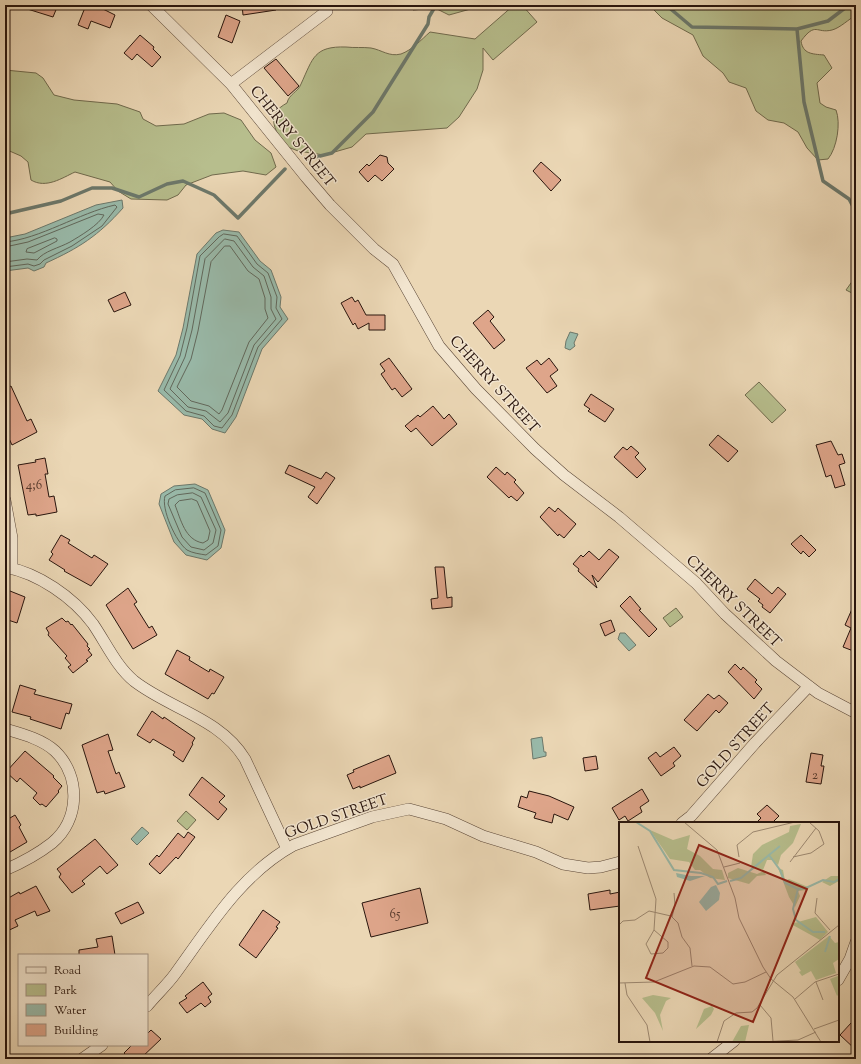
<svg xmlns="http://www.w3.org/2000/svg" width="861" height="1064" font-family="'Sorts Mill Goudy',serif">
	<rect width="100%" height="100%" fill="#ebd7b5"/>
	<filter id="stains"><feTurbulence type="fractalNoise" baseFrequency=".005" numOctaves="4"/><feColorMatrix values="0 0 0 0 .2 0 0 0 0 .09 0 0 0 0 .02 0 0 0 .5 -.17"/></filter>
	<radialGradient id="worn" r=".72"><stop offset=".6" stop-color="#630" stop-opacity="0"/><stop offset="1" stop-color="#630" stop-opacity=".3"/></radialGradient>
	<path fill="#b7be8d" stroke="#706a4d" d="M408,5h77l-36,10 -14,-7 -22,2z
		M514,5h8l15,17 -44,38 -10,-12v22l-6,19 -18,28 -12,11 -81,6 -14,13 -28,8 -26,-4 -15,-6c-8,-17 -18,-30 4,-42 2,-9 11,-11 14,-19 12,-26 13,-38 45,-37 8,1 17,0 25,1 11,2 18,9 30,6 11,-4 20,-14 29,-22l45,7z
		M649,5h30l7,4 9,-4h161v10c-7,4 -16,13 -24,15 -16,4 -16,-9 -31,11 2,13 11,13 23,14l8,13 -15,15 3,20 6,4 10,3c5,13 1,38 -8,49l-10,1 -11,-12 -9,-16 -14,-9 -16,-3 -12,-9 -10,-23 -17,-6 -6,-9 -20,-17 -10,-21 -31,-17z
		M5,70l31,3 7,5 11,17 20,5 43,4 23,8 3,7 13,7 28,-2 25,-10 15,-1 17,7 14,20 16,13 5,14 -10,8 -23,-4 -31,4 -26,10 -8,10 -11,5 -36,-1 -13,-8 -8,-9 -35,-10c-13,6 -29,17 -44,8l-3,-18 -7,-6 -16,-7z
		M856,276v19l-10,-5z
		M759,382l27,28 -14,13 -27,-28z
		M676,608l7,9 -13,10 -7,-9z
		M186,811l10,9 -9,10 -10,-9z"/>
	<path fill="#99baaa" stroke="#6c786b" d="M122,200l1,8c-25,28 -44,40 -77,55l-2,4 -10,4 -6,-3 -23,3v-33l20,-4 71,-29z
		M223,230l16,2 21,29 11,9 10,27 -1,10 8,12 -26,30 -26,68 -11,16 -13,-4 -10,-10 -18,-4 -26,-24 18,-36 7,-27 14,-74 19,-21z
		M570,332l8,2 -4,9 1,3 -5,4 -5,-2 1,-7z
		M195,484l13,6 17,40 -4,18 -14,12 -21,-5 -12,-13 -15,-38 2,-10 13,-8z
		M620,633h5l11,12 -7,6 -11,-12z
		M542,737l2,15h2v4l-13,3 -2,-20z
		M142,827l7,6 -12,12 -6,-6z"/>
	<g fill="none" stroke-linecap="round" stroke-linejoin="round">
		<path stroke="#61685c" stroke-width="1" d="M224,234l13,2 20,28 11,9 9,24 -1,11 6,11 -24,28 -26,68 -10,13 -8,-2 -10,-10 -18,-5 -22,-21 16,-34 7,-28 13,-72 19,-19z
			M55,238l2,1v2l-23,12 -8,-1 1,-3z
			M225,239l9,2 19,26 11,9 7,21v12l5,10 -22,26 -26,68 -8,9 -14,-11 -18,-4 -18,-18 15,-32 7,-27 13,-71z
			M5,242c35,-3 74,-29 110,-37l2,2 -15,19 -30,20 -28,14 -4,4 -6,2 -6,-2 -23,3
			M225,246h5l18,25 11,8 6,19v11l3,9 -19,24 -27,68 -3,4 -10,-8 -18,-5 -14,-14 14,-28 7,-28 13,-69z
			M5,247l23,-5 70,-28 6,1c-5,10 -24,21 -34,27 -11,6 -26,9 -33,18l-10,-1 -22,3
			M194,488l11,5 16,37 -3,16 -12,9c-6,-1 -14,-2 -19,-5 -11,-8 -26,-41 -22,-54l10,-6z
			M193,493l8,4 15,33 -3,13 -9,7 -13,-3 -9,-10 -14,-33 1,-5 8,-4z
			M192,499l5,2 13,30 -2,9 -5,3c-18,-3 -22,-23 -28,-38l4,-4z"/>
		<path stroke="#6c786b" stroke-width="3.5" d="M666,5l26,22 105,2 7,73 19,79 26,18 7,13
			M797,29l31,-8 21,-16
			M308,159l24,-6 41,-41 55,-88 1,-7 7,-12
			M5,214l56,-13 31,-13h20l27,9 28,-13 16,-3 31,14 24,23 47,-49"/>
	</g>
	<path fill="#dea58a" stroke="#29150d" d="M21,5h37l-5,12 -32,-10z
		M86,5h9l20,10 -5,13 -19,-7 -3,8 -10,-4z
		M242,5h34v5l-33,5z
		M226,15l14,6 -8,22 -14,-6z
		M140,35l14,12 -1,2 8,8 -9,10 -15,-13 -5,6 -8,-7z
		M276,59l23,27 -11,10 -24,-28z
		M380,155l7,2 1,6 6,6 -12,12 -7,-6 -7,7 -9,-10 8,-8 2,2z
		M541,162l20,18 -10,11 -18,-20z
		M125,292l6,13 -17,7 -6,-12z
		M352,297l3,5 3,-2 8,15h19v15h-16v-7l-11,6 -3,-6 -2,2 -12,-22z
		M488,310l6,7 -4,4 15,19 -11,9 -21,-26z
		M389,358l23,31 -10,8 -7,-9 -3,2 -11,-16 4,-3 -5,-7z
		M549,358l9,12 -8,6 7,10 -10,7 -21,-25 11,-8 4,5z
		M11,386l16,35 4,-2 6,13 -25,13 -7,-15v-41z
		M591,394l23,15 -9,13 -17,-11 2,-2 -6,-4z
		M433,406l11,13 5,-5 8,10 -25,22 -16,-18 -5,4 -6,-6 13,-11 2,2z
		M718,435l20,16 -10,11 -19,-17z
		M831,441l7,14 4,-1 3,9 -6,2 6,20 -10,3 -4,-13 -5,2 -10,-32z
		M631,446l8,7 -4,4 11,12 -9,9 -23,-21 9,-10 4,3z
		M45,458l3,16h-3l4,23 5,-1 3,16 -21,4v-2l-8,1 -10,-50 18,-3 -1,-2z
		M289,465l32,14 5,-7 9,6 -18,26 -9,-7 7,-10 -30,-14z
		M496,467l9,8 2,-3 9,8 -2,2 10,11 -7,8 -6,-5 -2,2 -22,-21z
		M549,507l6,5 3,-4 18,16 -12,14 -5,-4 -1,2 -18,-19z
		M61,535l9,5 -2,3 24,15 2,-3 14,9 -17,22 -27,-15 1,-1 -16,-10 4,-6 -2,-2z
		M801,535l15,15 -7,7 -6,-6 -2,3 -10,-10z
		M609,549l10,8 -21,25 -6,-7 5,13 -19,-17 1,-2 -6,-5 8,-9 2,2 6,-6 10,9z
		M435,567h9l3,31 5,-1v10l-20,2 -1,-10 7,-1z
		M755,579l17,15 6,-7 8,7 -16,19 -8,-6 1,-2 -5,-4 2,-2 -13,-10z
		M128,588l9,14 -3,2 15,24 3,-2 5,9 -24,14 -27,-44z
		M5,589l20,8 -8,26 -12,-4z
		M630,596l11,13 -2,1 18,19 -8,8 -29,-31z
		M856,600v52l-13,-5 8,-19 -6,-3z
		M62,618l4,4 2,-1 3,4 1,-1 16,20 -1,2 3,3 -2,1 4,5 -6,5 2,1 -15,12 -5,-6 3,-2 -6,-7 2,-2 -19,-21 1,-2 -3,-5z
		M611,620l4,11 -10,5 -5,-12z
		M177,650l13,7 -1,3 20,12 1,-3 14,8 -10,17 -2,-1 -4,6 -43,-25z
		M735,664l6,6 2,-3 14,13 -2,2 7,7 -8,10 -26,-27z
		M20,685l16,5 -2,4 38,10 -3,10 -3,-1 -5,16 -31,-10 1,-2 -19,-5z
		M708,694l6,5 5,-4 9,8 -9,10 -3,-3 -19,21 -13,-11z
		M152,711l11,8 1,-2 31,21 -3,5 1,1 -10,18 -10,-7 2,-3 -22,-13 -3,4 -13,-8z
		M108,734l5,16 -5,1 8,23 3,-2 6,15 -20,7 -1,-3 -7,2 -15,-48z
		M674,747l7,9 -8,7 2,3 -14,10 -13,-18 8,-6 4,5z
		M25,751l29,25 -1,1 9,9 -4,5 1,1 -13,15 -4,-3 -2,1 -7,-7 4,-5 -17,-15 -3,4 -11,-10z
		M811,753l12,2 -2,11h3l-3,18 -15,-2z
		M389,755l7,18 -36,15v-2l-7,3 -6,-14 7,-3 -1,-2z
		M596,756l2,13 -13,2 -2,-13z
		M202,777l23,19 -6,6 8,7 -9,11 -29,-25z
		M642,789l7,12 -9,6 2,5 -14,9 -3,-5 -6,4 -7,-12z
		M529,791l20,5 25,11 -6,13 -14,-6 -2,9 -18,-5 2,-5 -18,-6 3,-11 6,2z
		M767,805l12,11 -7,7h-16l5,-5 -4,-4z
		M15,815l6,10 -2,2 8,15 -22,13v-34z
		M188,832l7,5 -17,22 -2,-2 -16,17 -11,-10 8,-9 2,2 19,-24 6,5z
		M95,839l23,26 -11,9 -7,-8 -18,15 3,3 -13,9 -13,-16 2,-3 -4,-5z
		M36,886l14,25 -13,5 -2,-5 -20,9 3,6 -13,6v-32l14,-8 1,2z
		M420,888l8,35 -57,14 -9,-34z
		M610,890v4l10,-2v14l-30,4 -2,-16z
		M138,902l6,11 -23,11 -6,-11z
		M263,910l17,12 -4,5 2,1 -22,30 -17,-13z
		M112,936l3,19h-36v-5l19,-3 -2,-8z
		M203,982l9,12 -4,3 3,5 -6,5 -4,-4 -14,10 -8,-10 8,-5 -2,-2z
		M851,1023l5,5v22l-16,-15z
		M151,1030l10,9 -21,20h-10l-6,-6 8,-8h15v-11z"/>
	<g fill="none" stroke-linecap="round" stroke-linejoin="round">
		<defs>
			<path id="minor" d="M151,5l80,79 75,93 24,28 44,44 19,15 46,82 37,43 59,60 29,26 55,42 77,66 29,31 51,47 42,32 38,20
				M231,84l96,-73
				M5,500l7,38v31
				M5,567c33,6 68,30 88,57 13,19 23,42 41,57 36,28 86,37 111,78l42,90
				M5,729c17,5 37,10 50,22 26,25 25,69 -3,92 -14,11 -31,20 -47,27
				M682,823l9,-7 64,-73 54,-57
				M838,980l12,-21 6,-17
				M147,1006c9,-11 20,-21 28,-32 35,-48 66,-100 119,-129l78,-28 37,-8 37,10 37,17 53,16 27,12 25,4 13,-1 19,-5
				M82,1059l20,-14
				M711,1059l23,-18"/>
		</defs>
		<use href="#minor" stroke="#5a4637" stroke-width="12"/>
		<use href="#minor" stroke="#f2e5cf" stroke-width="11"/>
	</g>
	<g text-anchor="middle" stroke-width="3" stroke-linejoin="round" paint-order="stroke">
		<g font-size="13" fill="#56392c">
			<text x="34" y="489">4;6</text>
			<text x="815" y="779">2</text>
			<text x="395" y="918">65</text>
		</g>
		<g font-size="15" fill="#29150d" stroke="#f2e5cf">
			<text transform="translate(293 136) rotate(51)" y="5">CHERRY STREET</text>
			<text transform="translate(495 384) rotate(48)" y="5">CHERRY STREET</text>
			<text transform="translate(734 601) rotate(44)" y="5">CHERRY STREET</text>
			<text transform="translate(735 745) rotate(-48)" y="5">GOLD STREET</text>
			<text transform="translate(336 816) rotate(-19)" y="5">GOLD STREET</text>
		</g>
	</g>
	<g transform="translate(619 822)">
		<rect width="220" height="220" fill="#ebd7b5"/>
		<path d="M182,2l-8,19 -12,12 -3,10 -6,-5h-5l-4,10 -12,-3 2,-13 9,-9 27,-13 1,-6zM31,8l23,10 17,-5 -3,14 13,7 13,13 9,1 3,10 -15,-2 -10,-8h-5l-6,-8 -19,-3zM119,46l19,6 7,-3 2,4 -9,1 -8,8 -21,-6v-5zM159,46l5,2 2,11 4,-2 19,8 -2,3 -8,1 2,5 -5,11 -6,-10zM212,54h7l1,5 -9,5 -8,-4zM197,95l12,15 -8,8 -29,-16zM210,114l6,7 4,-1v17l-6,4 3,10 -20,7 -5,-9 -9,5 -3,-4 2,-1 -6,-9zM219,154l1,18 -2,2 -7,-17zM34,173l18,3 -5,3 -6,14 3,16 -8,-18 -13,-15zM93,184l2,3 -3,6 -15,14 8,-20zM130,203l-4,17h-13l9,-16z" fill="#b7be8d"/>
		<path d="M57,51l15,3h14l-15,5 -13,-4zM97,63l4,8 -1,7 -13,11 -7,-9 12,-15z" fill="#99baaa"/>
		<path fill="none" stroke="#99baaa" stroke-width="2" d="M17,0l14,9 24,39 27,3 12,4 5,7 9,-3M150,33l11,15 5,13 13,6 -5,20 3,11 17,12h12M111,59l11,-3 39,-32M179,67l8,-1 17,-8 11,2 5,-3M206,130l5,-16"/>
		<path fill="none" stroke="#9d8972" stroke-width="1" d="M65,0l33,28 18,48 4,20 24,49 8,12 22,18 28,45M19,24l18,53 -2,31 -8,14 5,10 12,-1 5,-5v-6l-14,-12M120,35l-2,-12 16,-13 42,-10M174,35l18,-4 13,-9 -5,-13 -10,-9M171,40l26,-34M105,45l16,-4M198,76l-2,15 15,17M53,95l3,-12 -1,-12M0,103l4,-4 12,-1 14,-9 22,5 7,7 4,14 8,11 2,18M197,160l7,18M0,161l35,-1 40,-16 16,1 23,17 12,-2 21,-10M6,161l2,12 20,30 3,17M176,177l20,-17 24,-8M141,183l11,13 2,23M195,207l25,-9M98,220l7,-21 12,-8 16,-1 5,-4 20,-33 62,-50M141,220l38,-2 18,-8"/>
		<path fill="#8f2418" fill-opacity="0.15" stroke="#8f2418" stroke-width="2" d="M80,23l108,44 -54,133 -107,-44z"/>
		<rect width="220" height="220" fill="none" stroke="#29150d" stroke-width="2"/>
	</g>
	<rect width="861" height="1064" fill="none" stroke="#ebd7b5" stroke-width="20"/>
	<rect x="6" y="6" width="849" height="1052" fill="none" stroke="#29150d" stroke-width="2"/>
	<rect x="10" y="10" width="841" height="1044" fill="none" stroke="#29150d"/>
	<rect x="18" y="954" width="130" height="92" fill="#f2e5cf" stroke="#a29281"/>
	<rect x="26" y="967" width="20" height="6" fill="#f2e5cf" stroke="#a29281"/>
	<text x="54" y="974" font-size="12" fill="#29150d">Road</text>
	<rect x="26" y="984" width="20" height="12" fill="#b7be8d" stroke="#a29281"/>
	<text x="54" y="994" font-size="12" fill="#29150d">Park</text>
	<rect x="26" y="1004" width="20" height="12" fill="#99baaa" stroke="#a29281"/>
	<text x="54" y="1014" font-size="12" fill="#29150d">Water</text>
	<rect x="26" y="1024" width="20" height="12" fill="#dea58a" stroke="#a29281"/>
	<text x="54" y="1034" font-size="12" fill="#29150d">Building</text>
	<rect width="100%" height="100%" filter="url(#stains)"/>
	<rect width="100%" height="100%" fill="url(#worn)"/>
</svg>
